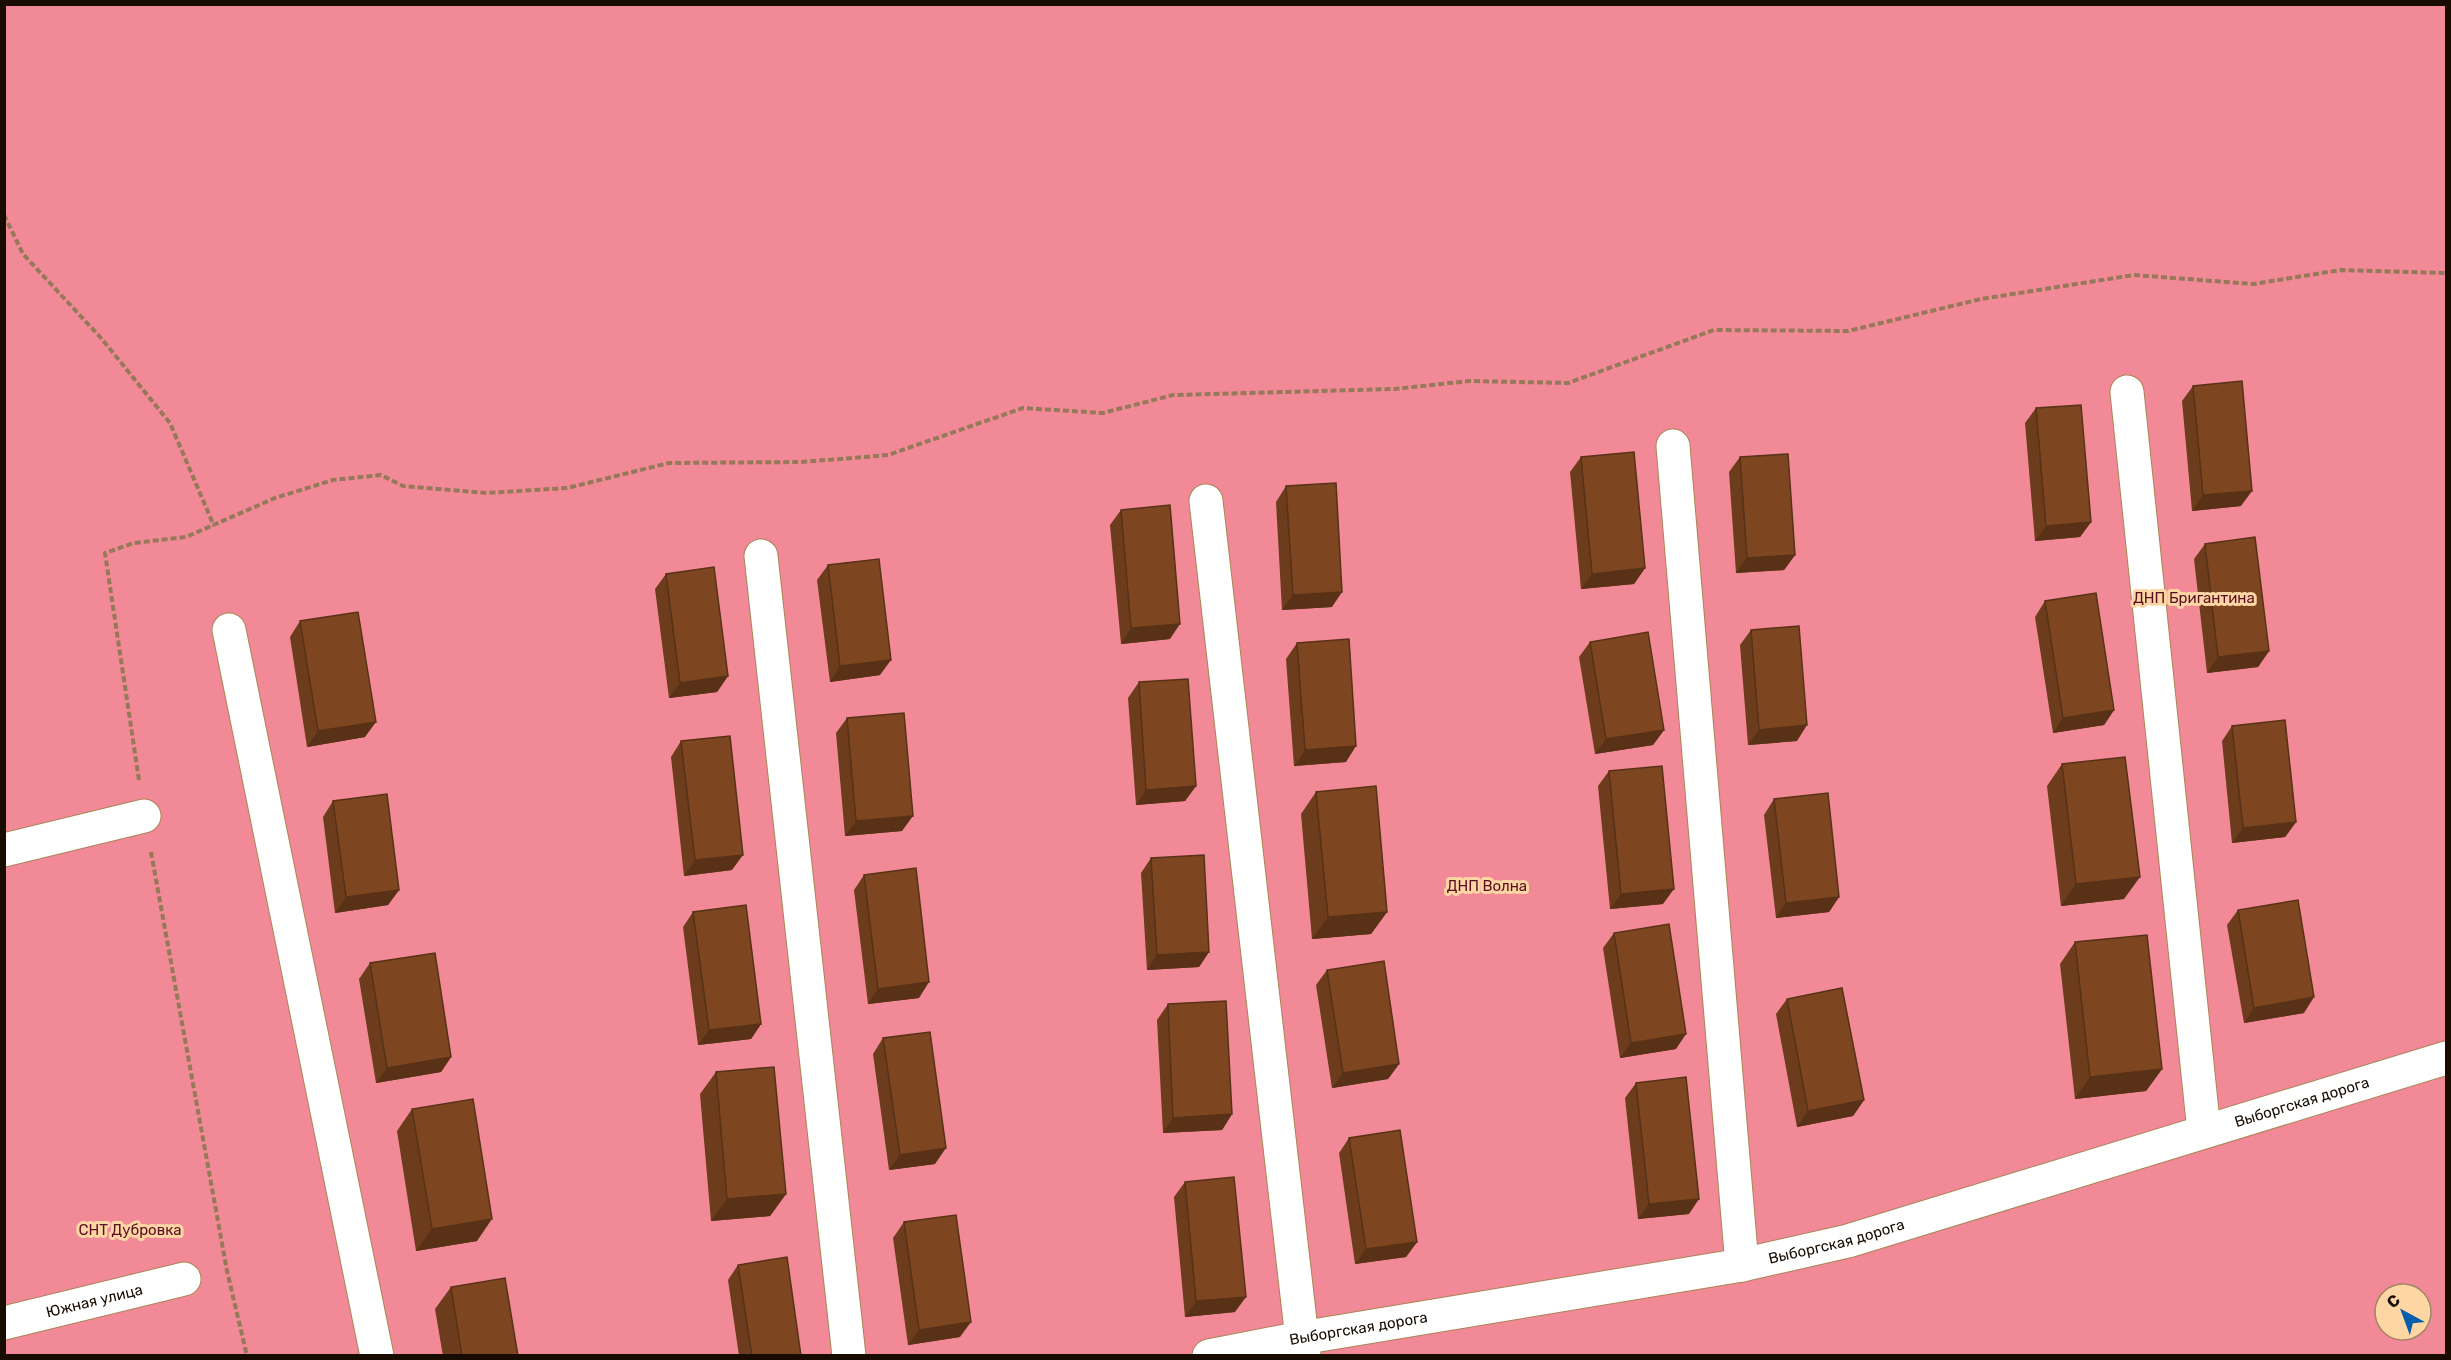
<svg xmlns="http://www.w3.org/2000/svg" width="2451" height="1360" font-family="Rubik,sans-serif">
	<rect width="100%" height="100%" fill="#fed6a4"/>
	<path fill="#f28997" fill-rule="evenodd" d="M5,5h2441v1350l-2441,1zM2385,1294h36v36h-36z"/>
	<g fill="none" stroke-linecap="round" stroke-linejoin="round">
		<defs>
			<g id="street">
				<path d="M2127,392l77,739"/>
				<path d="M1673,446l69,819"/>
				<path d="M1206,501l98,855"/>
				<path d="M761,556l88,800"/>
				<path d="M229,630l148,726"/>
				<path d="M4,850l140,-34"/>
				<path id="s1" d="M4,1323l180,-44"/>
				<path id="s2" d="M1209,1356l92,-18 441,-73 106,-24 598,-183"/>
			</g>
		</defs>
		<use href="#street" stroke="#aa8556" stroke-width="35"/>
		<path stroke="#957959" stroke-width="4" stroke-dasharray="6 3" stroke-linecap="butt" d="M4,215l19,39 78,84 69,85 44,103
			M139,780l-34,-227 29,-10 52,-6 89,-39 58,-18 48,-5 22,11 84,7 80,-5 102,-25 133,-1 86,-7 135,-47 80,5 70,-18 222,-6 74,-8 99,2 146,-53 134,1 133,-32 153,-24 119,9 88,-14 105,3
			M151,852l76,419 20,85"/>
		<use href="#street" stroke="#fff" stroke-width="33"/>
	</g>
	<path fill="#6c3c1c" d="M2193,386l48,120 -49,5 -10,-110z
		M2036,408l55,114 -11,15 -45,4 -10,-118z
		M1581,457l64,111 -11,16 -53,5 -11,-117z
		M1740,457l55,98 -11,15 -48,3 -7,-101z
		M1286,486l46,121 -50,3 -6,-108z
		M1121,510l49,129 -49,5 -11,-119z
		M2205,544l64,107 -11,16 -51,6 -13,-114z
		M828,565l52,110 -50,7 -13,-102z
		M666,574l62,102 -11,16 -48,6 -14,-109z
		M2045,601l69,109 -10,15 -51,8 -18,-116z
		M300,621l65,116 -58,10 -17,-110z
		M1751,630l46,111 -49,4 -8,-100z
		M1590,642l74,88 -11,15 -58,9 -16,-97z
		M1297,643l49,119 -52,4 -8,-107z
		M1139,682l57,104 -11,15 -49,4 -8,-107z
		M847,718l55,113 -57,5 -9,-103z
		M2232,726l64,96 -11,15 -53,6 -10,-102z
		M681,741l51,129 -48,6 -13,-119z
		M2062,764l62,135 -63,7 -14,-120z
		M1609,771l54,133 -53,5 -12,-123z
		M1316,792l71,120 -16,22 -59,5 -11,-125z
		M1774,799l65,98 -10,15 -53,6 -12,-103z
		M333,801l66,89 -11,15 -53,8 -12,-96z
		M1151,858l58,94 -10,15 -52,3 -6,-97z
		M864,875l55,123 -51,6 -14,-114z
		M2238,910l66,103 -60,10 -17,-98z
		M693,912l68,112 -10,15 -53,6 -15,-118z
		M1614,933l62,116 -56,9 -17,-110z
		M2075,942l87,127 -16,22 -71,8 -15,-135z
		M370,963l81,94 -10,15 -65,11 -17,-104z
		M1327,970l72,94 -11,15 -56,9 -16,-103z
		M1787,999l77,101 -11,16 -56,11 -21,-113z
		M1168,1004l64,110 -10,16 -59,3 -6,-113z
		M883,1038l52,126 -46,6 -16,-116z
		M716,1072l70,122 -16,22 -59,5 -11,-127z
		M1636,1083l53,131 -51,5 -13,-121z
		M412,1109l65,132 -61,10 -19,-120z
		M1349,1138l68,104 -11,15 -51,7 -16,-111z
		M1185,1182l50,130 -50,5 -11,-120z
		M904,1222l56,115 -52,8 -15,-107z
		M738,1265l63,91h-62l-11,-76z
		M451,1287l67,69h-75l-8,-47z"/>
	<path fill="#583116" d="M2252,491l-11,15 -49,5 11,-16z
		M2091,522l-11,15 -45,4 11,-15z
		M1795,555l-11,15 -48,3 11,-15z
		M1645,568l-11,16 -53,5 11,-15z
		M1342,592l-10,15 -50,3 11,-15z
		M1180,624l-10,15 -49,5 10,-16z
		M2269,651l-11,16 -51,6 11,-16z
		M891,660l-11,15 -50,7 10,-16z
		M728,676l-11,16 -48,6 11,-15z
		M2114,710l-10,15 -51,8 10,-15z
		M376,722l-11,15 -58,10 11,-16z
		M1807,725l-10,16 -49,4 11,-15z
		M1664,730l-11,15 -58,9 11,-15z
		M1356,746l-10,16 -52,4 11,-16z
		M1196,786l-11,15 -49,4 10,-15z
		M913,816l-11,15 -57,5 11,-15z
		M2296,822l-11,15 -53,6 11,-15z
		M743,855l-11,15 -48,6 11,-16z
		M2140,877l-16,22 -63,7 15,-22z
		M1674,889l-11,15 -53,5 11,-15z
		M399,890l-11,15 -53,8 11,-16z
		M1839,897l-10,15 -53,6 10,-15z
		M1387,912l-16,22 -59,5 16,-22z
		M1209,952l-10,15 -52,3 10,-15z
		M929,982l-10,16 -51,6 10,-15z
		M2314,997l-10,16 -60,10 10,-15z
		M761,1024l-10,15 -53,6 11,-15z
		M1686,1034l-10,15 -56,9 11,-15z
		M451,1057l-10,15 -65,11 11,-15z
		M1399,1064l-11,15 -56,9 11,-15z
		M2162,1069l-16,22 -71,8 15,-22z
		M1864,1100l-11,16 -56,11 11,-16z
		M1232,1114l-10,16 -59,3 10,-15z
		M946,1148l-11,16 -46,6 11,-15z
		M786,1194l-16,22 -59,5 16,-22z
		M1699,1199l-10,15 -51,5 11,-15z
		M492,1219l-15,22 -61,10 16,-22z
		M1417,1242l-11,15 -51,7 11,-15z
		M1246,1297l-11,15 -50,5 11,-16z
		M971,1322l-11,15 -52,8 11,-15z"/>
	<path fill="#7e4620" stroke="#583116" stroke-width="1.5" d="M2242,381l10,110 -49,4 -10,-109z
		M2081,405l10,117 -45,4 -10,-118z
		M1634,452l11,116 -53,6 -11,-117z
		M1788,454l7,101 -48,3 -7,-101z
		M1336,483l6,109 -49,3 -7,-109z
		M1170,505l10,119 -49,4 -10,-118z
		M2255,537l14,114 -51,6 -13,-113z
		M879,559l12,101 -51,6 -12,-101z
		M714,567l14,109 -48,7 -14,-109z
		M2096,593l18,117 -51,8 -18,-117z
		M358,612l18,110 -58,9 -18,-110z
		M1799,626l8,99 -48,5 -8,-100z
		M1648,632l16,98 -58,9 -16,-97z
		M1349,639l7,107 -51,4 -8,-107z
		M1188,679l8,107 -50,4 -7,-108z
		M904,713l9,103 -57,5 -9,-103z
		M2285,720l11,102 -53,6 -11,-102z
		M730,736l13,119 -48,5 -14,-119z
		M2125,757l15,120 -64,7 -14,-120z
		M1662,766l12,123 -53,5 -12,-123z
		M1376,786l11,126 -59,5 -12,-125z
		M1828,793l11,104 -53,6 -12,-104z
		M387,794l12,96 -53,7 -13,-96z
		M1204,855l5,97 -52,3 -6,-97z
		M916,868l13,114 -51,7 -14,-114z
		M2298,900l16,97 -60,11 -16,-98z
		M746,905l15,119 -52,6 -16,-118z
		M1669,924l17,110 -55,9 -17,-110z
		M2147,935l15,134 -72,8 -15,-135z
		M435,953l16,104 -64,11 -17,-105z
		M1384,961l15,103 -56,9 -16,-103z
		M1842,988l22,112 -56,11 -21,-112z
		M1226,1001l6,113 -59,4 -5,-114z
		M930,1032l16,116 -46,7 -17,-117z
		M774,1067l12,127 -59,5 -11,-127z
		M1686,1077l13,122 -50,5 -13,-121z
		M473,1099l19,120 -60,10 -20,-120z
		M1400,1130l17,112 -51,7 -17,-111z
		M1234,1177l12,120 -50,4 -11,-119z
		M956,1215l15,107 -52,8 -15,-108z
		M787,1257l14,99h-49l-14,-91z
		M505,1278l13,78h-56l-11,-69z"/>
	<g text-anchor="middle" stroke-width="6" stroke-linejoin="round" paint-order="stroke">
		<g font-size="15" fill="#5b0d21" stroke="#fed6a4">
			<text x="2194" y="603">ДНП Бригантина</text>
			<text x="1487" y="891">ДНП Волна</text>
			<text x="130" y="1235">СНТ Дубровка</text>
		</g>
		<g font-size="15" fill="#180b00" stroke="#fed6a4">
			<text dy="5" stroke="none"><textPath href="#s2" startOffset="1124">Выборгская дорога</textPath></text>
			<text dy="5" stroke="none"><textPath href="#s2" startOffset="638">Выборгская дорога</textPath></text>
			<text dy="5" stroke="none"><textPath href="#s1" startOffset="93">Южная улица</textPath></text>
			<text dy="5" stroke="none"><textPath href="#s2" startOffset="152">Выборгская дорога</textPath></text>
		</g>
	</g>
	<rect width="2451" height="1360" fill="none" stroke="#180b00" stroke-width="12"/>
	<g transform="translate(2403 1312) rotate(319)"><circle r="28" fill="#fed6a4" stroke="#a28562" stroke-width="1.5"/>
	<path d="M0-4.5L10 22L0 15L-10 22Z" fill="#035eab"/>
	<text y="-9" font-size="16" font-weight="bold" text-anchor="middle" fill="#180b00">С</text>
	</g>
</svg>
